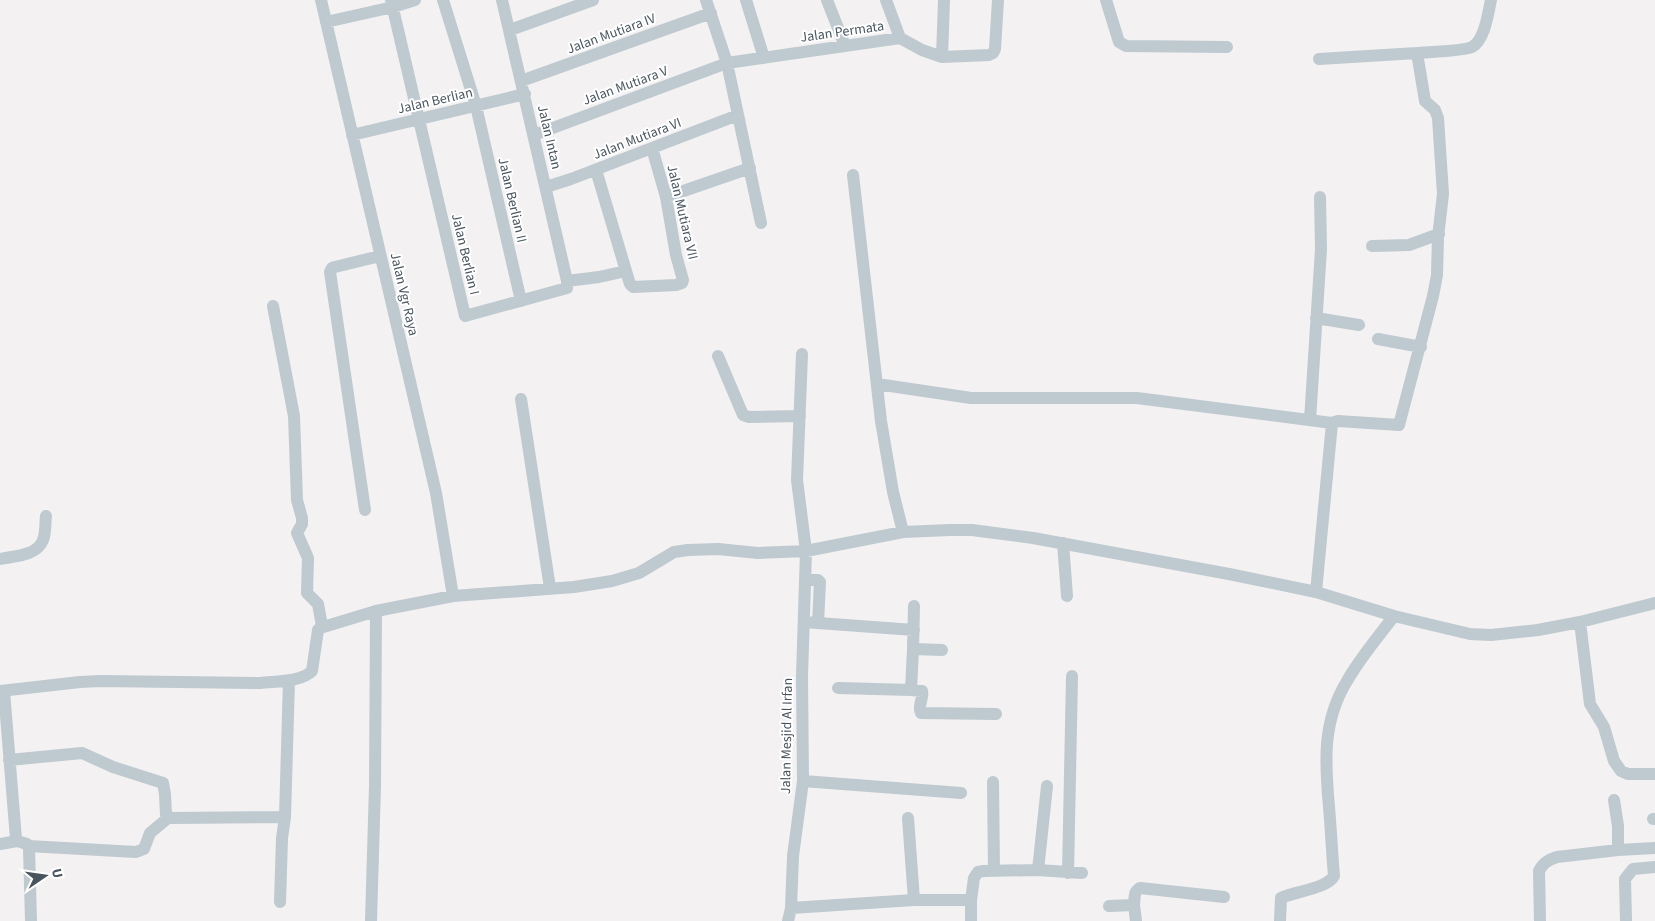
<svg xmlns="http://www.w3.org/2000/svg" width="1655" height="921" font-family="'Source Sans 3',sans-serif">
	<rect width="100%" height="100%" fill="#f3f1f1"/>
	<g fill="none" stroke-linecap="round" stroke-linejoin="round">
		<path stroke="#bec9d0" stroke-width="12" d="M321,0l115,493 17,103
			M391,0l74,316 102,-28v-7l-65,-281
			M443,0l33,106 45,195
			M706,0l21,63 34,160
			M746,0l18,58
			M827,0l18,46
			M886,0l14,38
			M1106,0l13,42 7,4 101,1
			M326,22l67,-15 22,-7
			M510,30l83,-30
			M1417,53c11,-1 47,-2 55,-6 13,-7 16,-34 19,-47
			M942,57l2,-57
			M521,81l190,-68
			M352,135l173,-41
			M534,135l193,-72 173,-25 22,12 20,7 47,-2 4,-2 2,-4 3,-49
			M853,175l28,246 12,71 10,40
			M546,187l25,-8 167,-64
			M666,197l84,-29
			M1372,246l37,-1 30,-11
			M626,271l4,13 3,3 43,-2 6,-2 1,-3 -7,-25 -10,-58 -14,-49
			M567,281l32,-4 27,-6 -30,-101
			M273,306l21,110 3,84 5,18v6l-5,9 11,25 -1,35 11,11 4,22
			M1316,318l43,7
			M1378,339l43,8
			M718,356l25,59 6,2 51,-1
			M877,384l94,14h166l195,25
			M521,399l29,189
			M1310,420l11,-171 -1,-52
			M365,510l-35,-238 2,-4 3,-1 45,-11
			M1063,543l4,53
			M0,559c14,-3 37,-3 43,-19 3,-7 2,-17 3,-24
			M806,580h12l2,2 -2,41
			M1316,592l16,-169 6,-2 61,4 34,-129 4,-21 1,-38 5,-43 -5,-76 -3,-8 -10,-9 -8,-48 -98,6
			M914,606l-1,43 29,1
			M804,622l110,8
			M1580,622l10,82 14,23 10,34 7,10 7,3h27
			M838,688l73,2 2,-41
			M911,690l11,1c2,8 -5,15 -1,22l75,1
			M0,691l80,-9 20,-1 160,2c16,-2 41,-1 52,-12l6,-41 2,-2 56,-17 77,-15 121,-9 38,-6 27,-8 35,-21 14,-2 30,-1 40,4 48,-2 97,-19 47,-2h22l61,8 196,36 87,18 78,24 76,18 21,1 47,-5 42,-8 75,-19
			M4,691l12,148 1,2 10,3 2,4 2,73
			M9,760l73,-7 31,14 50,16 2,11 1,21 5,3 114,-1
			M803,781l158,12
			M993,782l1,89
			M1614,800l4,26v24l37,-2
			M908,818l6,82
			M1653,819h2
			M0,844l17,-3
			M28,846l108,6 8,-3 6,-16 18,-15
			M1038,870l9,-84
			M1068,873l4,-197
			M280,902l2,-64 3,-21 4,-137
			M1134,905c1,-7 -1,-13 6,-17l84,9
			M1109,906l25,-1 2,16
			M791,908l123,-8h57l3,-22 4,-6 6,-1 54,-1 44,3
			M371,921l4,-135 1,-175
			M788,921l3,-13 2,-52 10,-75 -1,-105 4,-125 -9,-71 5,-126
			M971,921v-21
			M1280,921l1,-23c15,-7 45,-9 53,-22 -2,-23 -3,-46 -5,-69 -4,-45 -7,-85 18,-126 13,-23 31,-44 47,-65
			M1540,921l-1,-50c4,-8 9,-11 18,-14l61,-7
			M1626,921l-1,-42 8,-10 22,-2"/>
	</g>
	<g text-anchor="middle" stroke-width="4" stroke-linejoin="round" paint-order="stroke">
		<g font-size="14" fill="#48555f" stroke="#fff">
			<text transform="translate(842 31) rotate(-8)" y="5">Jalan Permata</text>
			<text transform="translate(611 33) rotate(-20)" y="5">Jalan Mutiara IV</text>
			<text transform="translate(625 85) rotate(-20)" y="5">Jalan Mutiara V</text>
			<text transform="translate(435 100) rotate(-13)" y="5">Jalan Berlian</text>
			<text transform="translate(550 137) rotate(77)" y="5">Jalan Intan</text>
			<text transform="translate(637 138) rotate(-21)" y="5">Jalan Mutiara VI</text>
			<text transform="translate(513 200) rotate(77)" y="5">Jalan Berlian II</text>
			<text transform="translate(683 212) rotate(77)" y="5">Jalan Mutiara VII</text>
			<text transform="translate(466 254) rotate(77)" y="5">Jalan Berlian I</text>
			<text transform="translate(405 294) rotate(77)" y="5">Jalan Vgr Raya</text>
			<text transform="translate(786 736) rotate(-89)" y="5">Jalan Mesjid Al Irfan</text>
		</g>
	</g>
	<g transform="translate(45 876) rotate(77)" stroke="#ffffff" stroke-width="4" paint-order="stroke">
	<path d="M0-4L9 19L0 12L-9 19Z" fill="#48555f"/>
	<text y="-8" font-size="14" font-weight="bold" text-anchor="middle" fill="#48555f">U</text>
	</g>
</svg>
